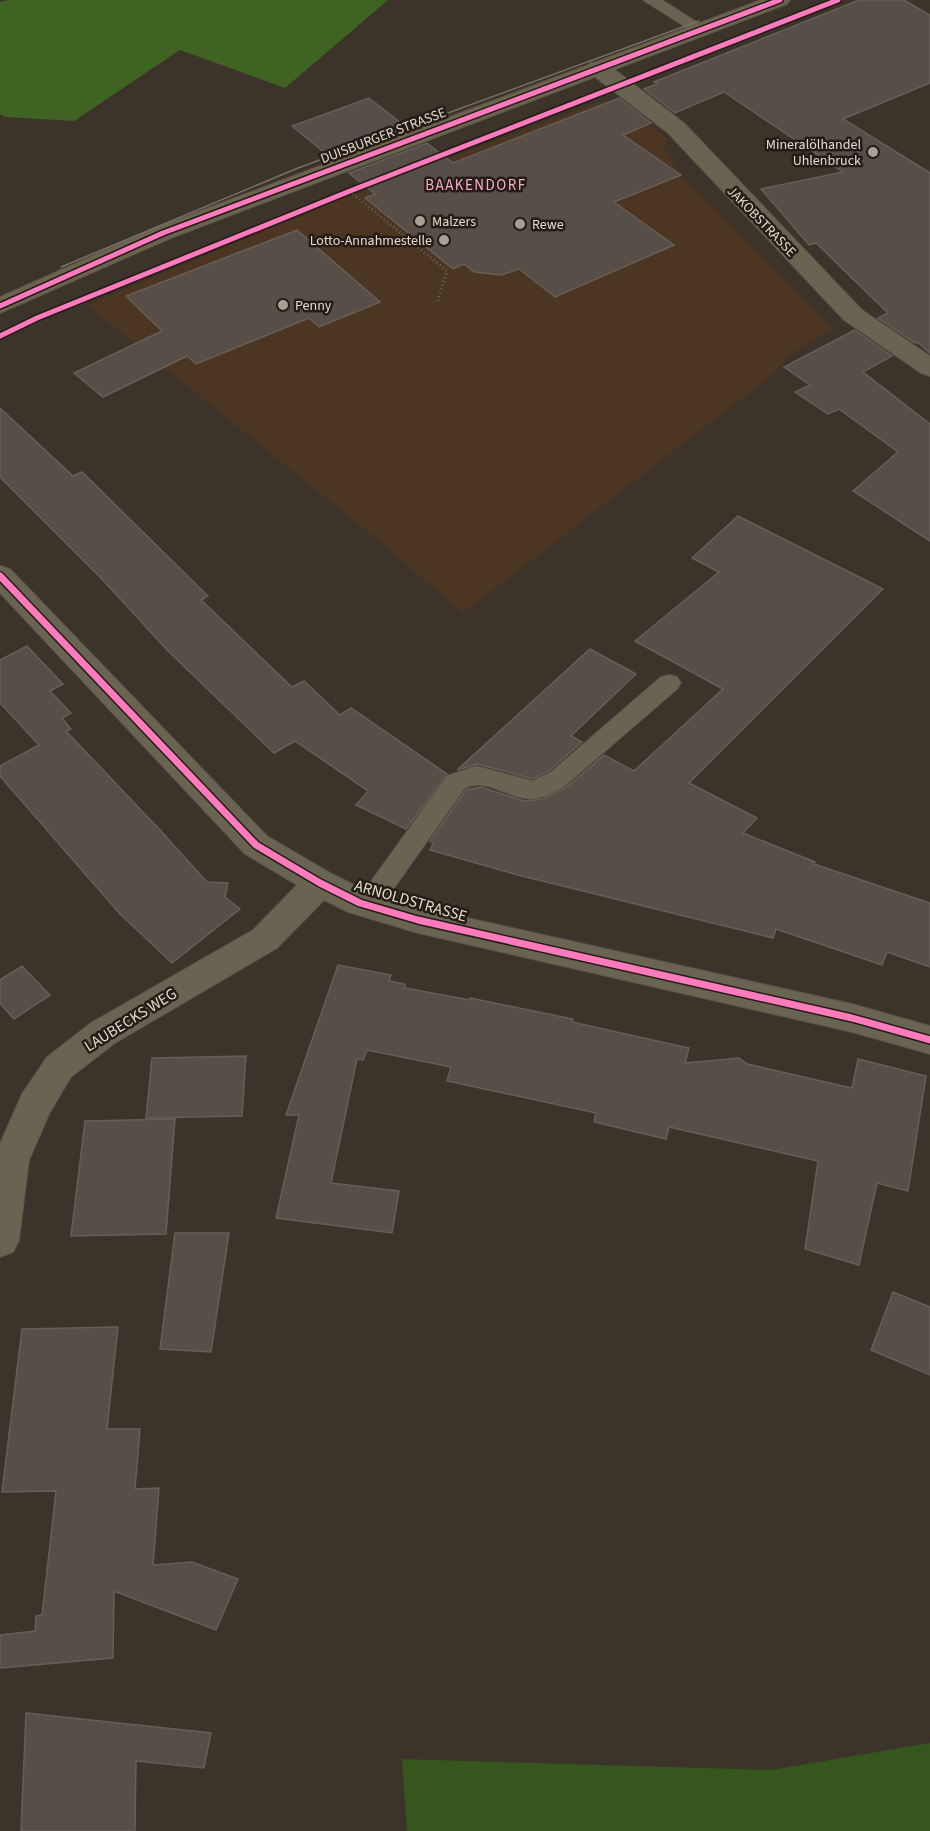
<svg xmlns="http://www.w3.org/2000/svg" width="930" height="1831" font-family="'Source Sans 3',sans-serif">
	<rect width="100%" height="100%" fill="#3c332a"/>
	<path fill="#4c3621" d="M598,102l24,2 46,36 -4,9 17,26 152,154 -40,24 -22,23 -308,237 -96,-82 -280,-226 252,-105z"/>
	<path fill="#35561c" d="M930,1743v88h-523l-5,-72 369,11z"/>
	<path fill="#3e6322" d="M8,0h380l-103,88 -105,-38 -106,71 -69,-4 -5,-3v-112z"/>
	<path fill="#574f47" stroke="#665e57" stroke-width="1.5" d="M859,0h45l26,15v68l-87,36 87,54v180l-13,-11 -2,1 -37,-25 10,-5 -72,-70 -7,2 -48,-56 82,-17 -119,-80 -49,21 -31,-24 13,-5 -3,-2z
		M369,98l41,32 -78,29 -40,-33z
		M619,98l32,25 -28,12 58,40 -67,27 60,43 -119,52 -36,-28 -18,6 -27,-3 -10,-8 -11,5 -88,-71 10,-4 -26,-21 78,-30 26,20z
		M297,230l83,72 -61,25 -10,-9 -113,46 -9,-8 -84,41 -29,-24 88,-42 -36,-35z
		M855,330l37,26 -29,16 67,52v117l-77,-50 45,-39 -59,-43 -11,5 -33,-22 15,-7 -26,-18z
		M0,408l73,68 9,-4 126,124 -7,4 91,87 12,-6 36,34 11,-7 96,66 -41,55 -50,-24 12,-14 -73,-50 -21,12 -107,-103 -66,-72 -101,-101z
		M738,516l145,73 -194,194 68,35 -14,15 72,29 -1,2 116,39v64l-43,-15 -5,13 -106,-36 -3,9 -255,-63 -88,-25 3,-7 -3,-2 36,-51 15,-3 43,14 19,-2 25,-13 36,-31 30,16 89,-82 -88,-48 84,-69 -27,-14z
		M27,646l36,38 -13,7 21,22 -9,5 9,11 -5,2 94,99 47,52 21,1 -3,14 15,12 -68,54 -52,-49 -120,-138v-10l39,-21 -39,-42v-43z
		M590,649l46,25 -65,62 11,6 -32,28 -17,9 -56,-15 -20,6z
		M338,965l53,10 -2,6 16,3v4l65,12v-2l103,21 -1,3 117,26 -4,15 54,-5 8,6 105,24 6,-29 68,17 -18,115 -31,-8 -18,82 -54,-16 13,-88 -149,-34 -3,12 -72,-17 2,-9 -149,-32 4,-14 -84,-17 -4,10 -6,-1 -26,124 68,8 -7,42 -116,-15 23,-103h-13z
		M22,966l28,29 -36,24 -14,-16v-23z
		M246,1056l-4,60 -96,2 6,-60z
		M175,1119l-9,115 -95,2 14,-115z
		M175,1233h54l-18,119 -51,-3z
		M893,1292l37,15v68l-59,-25z
		M118,1327l-11,102h33l-5,60 24,-1 -6,77 39,-3 46,17 -22,51 -102,-39 -1,67 -113,10v-33l35,-4 1,-15 6,-1 14,-124 -54,1 20,-163z
		M26,1713l185,20 -7,35 -68,-7 -1,70h-114z"/>
	<g fill="none" stroke-linecap="round" stroke-linejoin="round">
		<defs>
			<path id="lane" d="M643,0h19l47,30 -2,3h-12z
				M669,675l8,2 4,6 -4,6 -110,95c-10,7 -22,14 -34,15 -24,1 -46,-22 -68,-11l-88,124 -9,3 -9,-3 -4,-7 4,-7 88,-122 29,-10 57,15 18,-9 110,-95z"/>
			<path id="street" d="M598,62l8,1 78,60 178,187 68,46v20l-9,-3 -77,-53 -176,-187 -78,-60 -3,-5 3,-5z
				M0,566l10,3 257,267 65,38 38,19 48,14 434,97 78,22v28l-78,-22 -434,-99 -70,-21 -24,-12 -47,48 -162,95 -44,34 -21,35 -21,48 -10,80 -6,12 -13,5v-113l22,-50 25,-37 44,-34 162,-93 44,-45 -52,-31 -245,-261z"/>
			<path id="secondary" d="M761,0h29l-3,4 -616,234 -171,75v-16l155,-69z"/>
		</defs>
		<use href="#lane" stroke="#595149" stroke-width="2"/>
		<use href="#street" stroke="#595149" stroke-width="2"/>
		<use href="#secondary" stroke="#595149" stroke-width="2"/>
		<path stroke="#6a6458" stroke-width="3" stroke-dasharray="1 3" stroke-linecap="butt" d="M353,194l94,77 -10,32"/>
		<use href="#lane" fill="#696351" fill-rule="evenodd"/>
		<use href="#street" fill="#696351" fill-rule="evenodd"/>
		<use href="#secondary" fill="#6b634d" fill-rule="evenodd"/>
		<path stroke="#777164" stroke-width="1.5" d="M61,267l237,-99 401,-147
			M0,304l161,-71 619,-233"/>
		<defs>
			<path id="cycleway-far1" d="M0,306l163,-73 617,-233
				M0,336l37,-18 313,-127 488,-191"/>
			<path id="cycleway" d="M0,576l256,269 64,38 40,20 58,17 434,98 78,22"/>
		</defs>
		<use href="#cycleway-far1" stroke="#241c15" stroke-width="8"/>
		<use href="#cycleway" stroke="#241c15" stroke-width="10"/>
		<use href="#cycleway-far1" stroke="#fd7abc" stroke-width="5"/>
		<use href="#cycleway" stroke="#fd7abc" stroke-width="7"/>
	</g>
	<g fill="#aa9f95" stroke="#241c15" stroke-width="2">
		<circle cx="873" cy="152" r="6"/>
		<circle cx="420" cy="221" r="6"/>
		<circle cx="520" cy="224" r="6"/>
		<circle cx="444" cy="240" r="6"/>
		<circle cx="283" cy="305" r="6"/>
	</g>
	<g text-anchor="middle" stroke-width="5" stroke-linejoin="round" paint-order="stroke">
		<g font-size="14" fill="#e5d9cf" stroke="#241c15">
			<text transform="translate(383 135) rotate(-21)" y="5">DUISBURGER STRASSE</text>
			<text transform="translate(762 221) rotate(46)" y="5">JAKOBSTRASSE</text>
		</g>
		<g font-size="14" fill="#e5d9cf" stroke="#241c15" text-anchor="start">
			<text x="861" y="149" text-anchor="end">Mineralölhandel<tspan x="861" dy="16">Uhlenbruck</tspan></text>
			<text x="432" y="226">Malzers</text>
			<text x="532" y="229">Rewe</text>
			<text x="432" y="245" text-anchor="end">Lotto-Annahmestelle</text>
			<text x="295" y="310">Penny</text>
		</g>
		<g font-size="15" letter-spacing="1.5" fill="#faadd2" stroke="#241c15">
			<text x="476" y="190">BAAKENDORF</text>
		</g>
		<g font-size="16" fill="#e5d9cf" stroke="#241c15">
			<text transform="translate(411 900) rotate(16)" y="6">ARNOLDSTRASSE</text>
			<text transform="translate(130 1019) rotate(-32)" y="6">LAUBECKS WEG</text>
		</g>
	</g>
</svg>
